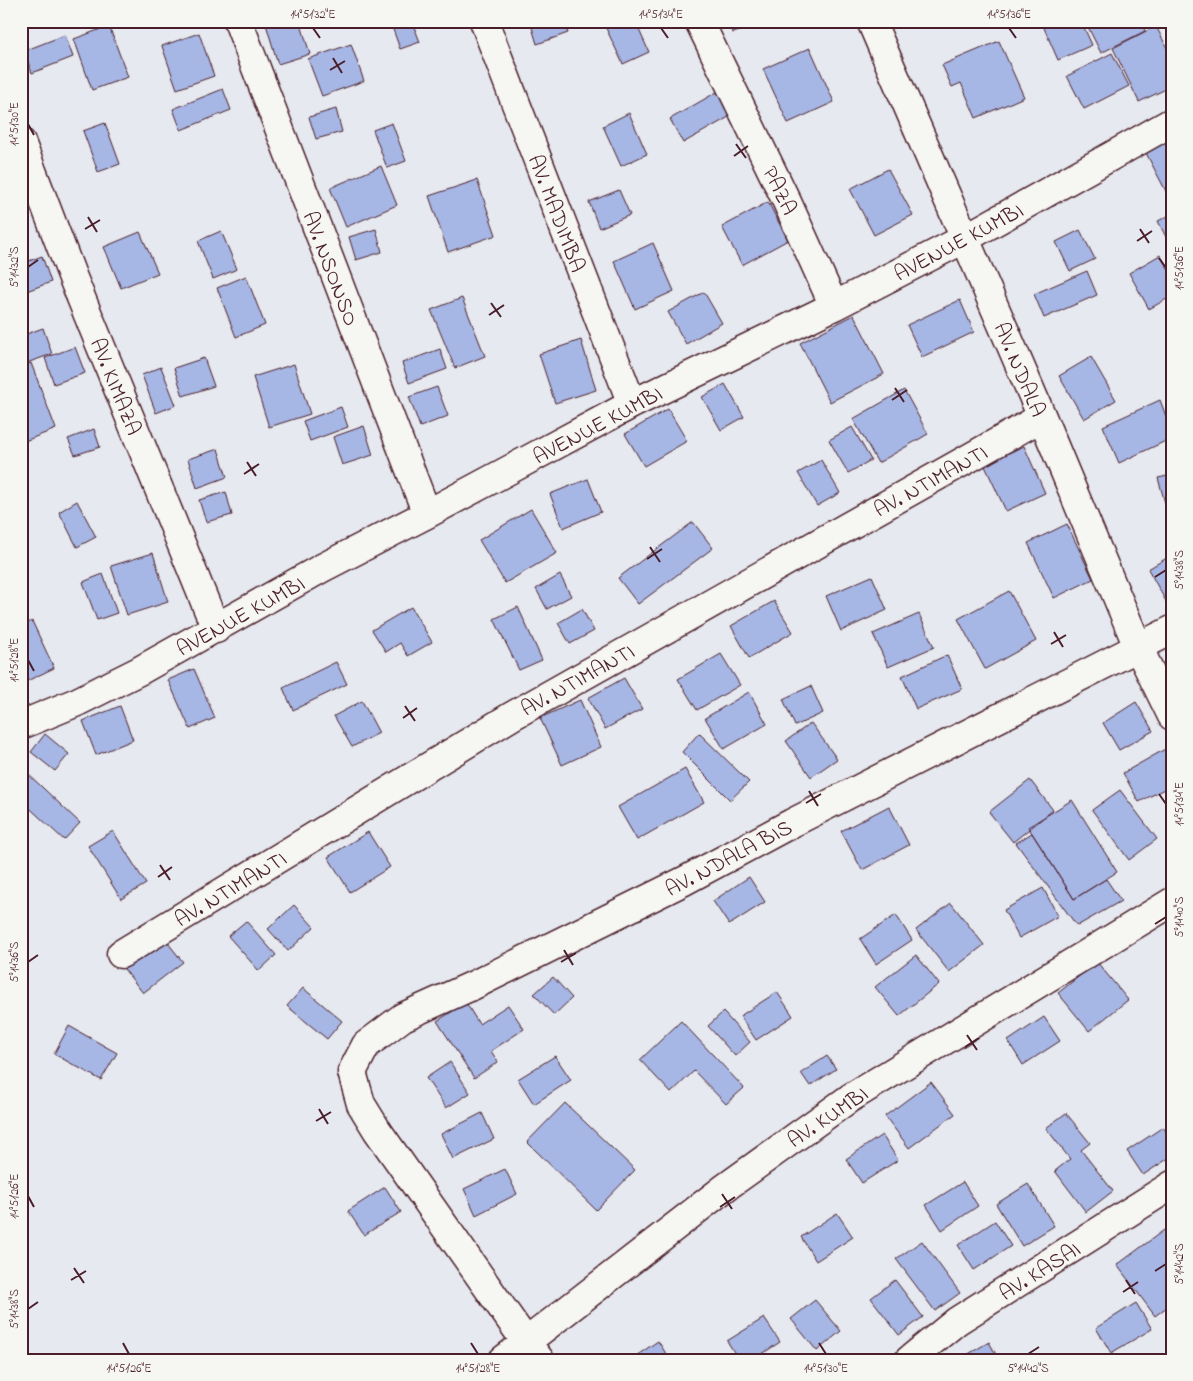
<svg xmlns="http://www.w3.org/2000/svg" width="1193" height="1381" font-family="'Indie Flower',sans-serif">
	<rect width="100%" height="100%" fill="#e6e9ef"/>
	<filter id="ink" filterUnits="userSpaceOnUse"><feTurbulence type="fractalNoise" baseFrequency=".02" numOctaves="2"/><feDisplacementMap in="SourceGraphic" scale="10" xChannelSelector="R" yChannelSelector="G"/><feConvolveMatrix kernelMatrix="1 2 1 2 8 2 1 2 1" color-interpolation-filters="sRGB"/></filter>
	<g filter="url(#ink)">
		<path fill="#a6b6e5" stroke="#4a1f2b" d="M265,21h35l10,33 -32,10z
			M390,21h22l8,21 -20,7z
			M530,21h34l4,12 -31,11z
			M609,21h26l14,31 -26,12 -19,-40z
			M729,21h29l1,4 -26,8z
			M1041,21h40l11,24 -34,15z
			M1085,21h56l4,10 -44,22z
			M109,26l19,51 -36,13 -18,-51z
			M1156,26l16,32v28l-33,16 -26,-54z
			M199,33l15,43 -37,13 -15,-43z
			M65,35l8,22 -41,16 -8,-22z
			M999,41l25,56 -48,21 -15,-35 -9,4 -10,-22z
			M351,44l13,37 -42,15 -14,-37z
			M810,48l24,54 -46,21 -25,-54z
			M1112,53l17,33 -45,23 -17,-33z
			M223,89l8,21 -50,20 -8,-21z
			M722,89l14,24 -53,30 -13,-24z
			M336,109l6,23 -26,7 -7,-22z
			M629,113l18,41 -26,12 -18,-40z
			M105,123l15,41 -22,8 -15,-41z
			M392,123l14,38 -19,7 -14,-38z
			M1172,137v61l-2,1 -25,-48z
			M381,166l16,39 -51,22 -16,-39z
			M888,169l25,46 -39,20 -24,-46z
			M477,180l19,55 -48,17 -19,-56z
			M619,190l11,25 -31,13 -10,-26z
			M768,202l20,38 -46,25 -20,-38z
			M1172,214v35l-14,-28z
			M376,229l6,23 -26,8 -7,-23z
			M1080,230l15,29 -25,12 -14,-29z
			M221,231l16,38 -24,10 -15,-38z
			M140,232l18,41 -37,15 -17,-41z
			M653,243l21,48 -39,18 -21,-48z
			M1160,255l12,20v21l-23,13 -20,-36z
			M42,256l9,26 -30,11v-29z
			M1087,271l10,24 -53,23 -10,-24z
			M246,276l19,49 -29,12 -19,-49z
			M704,292l18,31 -36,21 -18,-32z
			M462,298l23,58 -30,12 -24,-58z
			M960,300l14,32 -52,25 -15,-32z
			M854,315l30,59 -54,28 -30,-59z
			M43,328l9,26 -31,11v-29z
			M581,340l15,50 -41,13 -16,-49z
			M75,347l10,26 -31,11 -9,-26z
			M440,349l7,20 -38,14 -7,-20z
			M1091,357l25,43 -32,19 -25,-43z
			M204,358l10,28 -31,10 -9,-28z
			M31,363l25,66 -34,13 -1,-75z
			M294,364l16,50 -41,13 -16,-50z
			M161,367l15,38 -20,8 -14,-38z
			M725,384l19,33 -23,13 -19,-33z
			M437,387l11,29 -28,11 -11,-30z
			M904,390l24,44 -50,29 -25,-44z
			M1160,400l12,32v6l-53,25 -16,-37z
			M341,407l7,20 -38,14 -7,-20z
			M668,409l19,32 -43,25 -19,-32z
			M364,426l9,29 -31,10 -9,-28z
			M852,427l19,33 -23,13 -19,-33z
			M94,429l6,18 -25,8 -7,-16z
			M1024,446l21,47 -39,18 -22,-47z
			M218,449l9,28 -30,11 -9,-29z
			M821,460l19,33 -23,13 -19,-33z
			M1172,475v26l-7,2 -7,-25z
			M588,479l13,33 -38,16 -13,-34z
			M226,492l6,23 -26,7 -7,-22z
			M77,501l19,36 -19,10 -18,-35z
			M531,509l26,44 -52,30 -26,-43z
			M693,522l20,26 -75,56 -20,-26z
			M1067,524l26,55 -39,19 -26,-55z
			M153,553l15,49 -41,13 -16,-49z
			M1172,555v48l-4,2 -20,-36z
			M103,574l14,39 -20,7 -14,-38z
			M560,575l11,21 -24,13 -11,-20z
			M872,576l15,34 -46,21 -15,-35z
			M1009,591l27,50 -51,28 -27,-50z
			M774,601l19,31 -44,26 -18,-32z
			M411,607l21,35 -24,14 -8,-13 -14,9 -14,-22z
			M518,607l24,53 -23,10 -25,-51z
			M582,609l12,22 -24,13 -12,-21z
			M919,614l15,33 -46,20 -15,-33z
			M32,621l22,47 -29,14 -4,-9v-47z
			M721,654l19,31 -43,25 -19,-31z
			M947,655l15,34 -46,20 -14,-33z
			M336,662l11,22 -54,26 -10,-22z
			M194,669l21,49 -25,11 -22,-49z
			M624,678l18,31 -37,20 -17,-31z
			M811,686l12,27 -28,13 -12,-27z
			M749,692l18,32 -43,25 -19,-31z
			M580,700l21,47 -39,18 -22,-47z
			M362,701l17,32 -27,14 -18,-31z
			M1136,702l17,29 -34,19 -16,-27z
			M120,706l13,34 -37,15 -13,-34z
			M811,723l26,36 -26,18 -25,-36z
			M699,733l50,49 -19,18 -48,-48z
			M45,734l24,20 -14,17 -24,-19z
			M1167,748l5,9v28l-33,17 -16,-29z
			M685,769l19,33 -67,38 -19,-33z
			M25,771l55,52 -16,17 -43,-40v-25z
			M1030,780l23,30 -40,32 -24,-30z
			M1120,790l37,49 -28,21 -37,-50z
			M1072,800l45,72 -43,27 -46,-72z
			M889,806l20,39 -47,25 -21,-39z
			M113,831l33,53 -25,15 -33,-53z
			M368,832l22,35 -40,25 -22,-35z
			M1032,833l42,66 32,-20 15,22 -44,25 -61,-83z
			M749,877l16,25 -36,23 -16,-24z
			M1043,888l15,28 -39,22 -15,-28z
			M951,903l33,42 -35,27 -33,-42z
			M294,905l20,22 -26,24 -20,-22z
			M896,915l16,25 -36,24 -16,-25z
			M246,921l30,34 -17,16 -31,-35z
			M164,938l19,24 -40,31 -19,-24z
			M916,955l23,29 -40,32 -24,-29z
			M1097,962l31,38 -39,31 -31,-38z
			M553,977l19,21 -18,17 -20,-21z
			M303,988l39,33 -15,18 -40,-33z
			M777,992l16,24 -37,24 -16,-24z
			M466,1003l13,21 29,-19 16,24 -33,22 7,11 -24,16 -37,-57z
			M723,1012l27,30 -15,14 -27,-30z
			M1044,1017l16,24 -37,24 -15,-24z
			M681,1021l63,67 -18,16 -32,-33 -23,22 -31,-33z
			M69,1026l48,27 -16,27 -47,-26z
			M555,1056l16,24 -37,24 -16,-25z
			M827,1056l9,13 -26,17 -9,-13z
			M450,1062l20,31 -24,15 -20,-30z
			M931,1082l24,32 -46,34 -24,-32z
			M565,1103l70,67 -39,40 -69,-68z
			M482,1113l12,26 -41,20 -12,-25z
			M1066,1113l24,30 -9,7 32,41 -27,21 -31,-41 15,-12 -24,-31z
			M1163,1127l9,13v16l-29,19 -16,-24z
			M882,1135l16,25 -36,23 -16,-24z
			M505,1169l12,25 -41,21 -12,-26z
			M963,1182l15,24 -36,24 -16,-25z
			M1028,1184l26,42 -32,20 -26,-42z
			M385,1187l16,25 -37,23 -16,-24z
			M837,1213l16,24 -37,24 -15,-24z
			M995,1221l16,25 -37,24 -16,-25z
			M1164,1230l8,10v63l-17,13 -38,-51z
			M922,1241l38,52 -25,18 -39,-52z
			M895,1280l28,37 -24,18 -28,-37z
			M815,1300l26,31 -24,20 -26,-32z
			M1136,1303l16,26 -41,24 -15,-25z
			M764,1318l16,24 -27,18h-14l-12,-19z
			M658,1341l12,19h-40z
			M989,1342l10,18h-32l-2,-4z"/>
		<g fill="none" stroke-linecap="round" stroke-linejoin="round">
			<defs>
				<path id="minor" d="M238,21l189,493
					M484,21l148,383
					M699,21l88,181 47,104
					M871,21l171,396 96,230 34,69
					M21,142l52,136 143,351
					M21,725l56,-23 62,-31 183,-103 105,-54 205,-110 202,-98 130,-67 208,-117
					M121,954l391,-238 530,-299
					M503,1360l223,-173 124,-89 322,-196
					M540,1360l-14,-18 -149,-212 -16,-26 -9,-32 14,-27 37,-28 71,-32 210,-104 108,-58 380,-193
					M909,1360l48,-39 215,-136"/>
			</defs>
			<use href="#minor" stroke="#4a1f2b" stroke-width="31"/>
			<use href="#minor" stroke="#f6f6f2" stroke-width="28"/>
		</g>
	</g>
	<path fill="none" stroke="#4a1f2b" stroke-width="2" d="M313,28l7,10M661,28l7,10M1009,28l7,10M333,58l9,15M330,70l15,-9M28,124l6,11M736,144l10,14M734,156l14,-10M88,217l9,15M85,229l15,-9M1140,229l9,14M1137,241l15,-10M1159,258l7,10M28,267l10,-7M491,303l10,14M489,315l15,-10M895,388l9,14M892,400l15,-10M247,462l9,14M244,474l15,-10M650,547l10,15M647,559l15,-10M1155,577l11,-7M1054,632l9,15M1051,644l15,-9M28,660l6,11M405,706l10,15M403,718l14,-10M809,791l9,15M1159,794l7,10M806,803l15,-9M160,865l10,15M158,877l14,-10M1155,924l11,-7M564,950l9,15M28,962l10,-7M561,962l15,-9M967,1035l10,15M965,1047l14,-9M319,1109l9,15M316,1121l15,-9M722,1194l10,15M28,1196l6,11M720,1207l15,-10M74,1268l10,15M1155,1271l11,-7M71,1280l15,-9M1126,1280l9,14M1123,1292l15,-10M28,1309l10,-7M123,1343l6,11M471,1343l7,11M819,1343l7,11M1028,1354l11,-7"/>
	<g text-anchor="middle" stroke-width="5" stroke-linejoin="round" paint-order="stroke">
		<g font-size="22" fill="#4a1f2b" stroke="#f6f6f2">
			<text transform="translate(781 190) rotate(64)" y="8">PAZA</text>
			<text transform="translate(558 213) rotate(69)" y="8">AV. MADIMBA</text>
			<text transform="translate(958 241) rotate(-28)" y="8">AVENUE KUMBI</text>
			<text transform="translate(332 268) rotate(69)" y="8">AV. NSONSO</text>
			<text transform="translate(1021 369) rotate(67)" y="8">AV. NDALA</text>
			<text transform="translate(117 386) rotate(68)" y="8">AV. KIMAZA</text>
			<text transform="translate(597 424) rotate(-28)" y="8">AVENUE KUMBI</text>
			<text transform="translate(930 480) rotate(-29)" y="8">AV. NTIMANTI</text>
			<text transform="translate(240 615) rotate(-29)" y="8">AVENUE KUMBI</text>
			<text transform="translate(577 679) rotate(-29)" y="8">AV. NTIMANTI</text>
			<text transform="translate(728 857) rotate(-28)" y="8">AV. NDALA BIS</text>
			<text transform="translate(230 888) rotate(-31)" y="8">AV. NTIMANTI</text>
			<text transform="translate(827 1116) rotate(-34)" y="8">AV. KUMBI</text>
			<text transform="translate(1039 1270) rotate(-32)" y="8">AV. KASAI</text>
		</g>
	</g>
	<rect width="1193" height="1381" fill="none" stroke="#f6f6f2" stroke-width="55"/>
	<rect x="28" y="28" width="1138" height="1326" fill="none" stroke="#4a1f2b" stroke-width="2"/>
	<g font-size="12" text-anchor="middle" fill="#4a1f2b">
		<text x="313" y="18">14°51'32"E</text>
		<text x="661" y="18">14°51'34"E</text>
		<text x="1009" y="18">14°51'36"E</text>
		<text transform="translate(14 124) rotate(-90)" y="4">14°51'30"E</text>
		<text transform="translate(14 267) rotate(-90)" y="4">5°14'32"S</text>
		<text transform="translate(1179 268) rotate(-90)" y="4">14°51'36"E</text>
		<text transform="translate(1179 570) rotate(-90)" y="4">5°14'38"S</text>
		<text transform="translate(14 660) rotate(-90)" y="4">14°51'28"E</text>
		<text transform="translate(1179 804) rotate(-90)" y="4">14°51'34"E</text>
		<text transform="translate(1179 917) rotate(-90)" y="4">5°14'40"S</text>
		<text transform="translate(14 962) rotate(-90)" y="4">5°14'36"S</text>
		<text transform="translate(14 1196) rotate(-90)" y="4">14°51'26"E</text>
		<text transform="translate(1179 1264) rotate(-90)" y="4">5°14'42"S</text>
		<text transform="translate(14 1309) rotate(-90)" y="4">5°14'38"S</text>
		<text x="129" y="1372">14°51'26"E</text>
		<text x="478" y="1372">14°51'28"E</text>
		<text x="826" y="1372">14°51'30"E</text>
		<text x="1028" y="1372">5°14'42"S</text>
	</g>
</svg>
